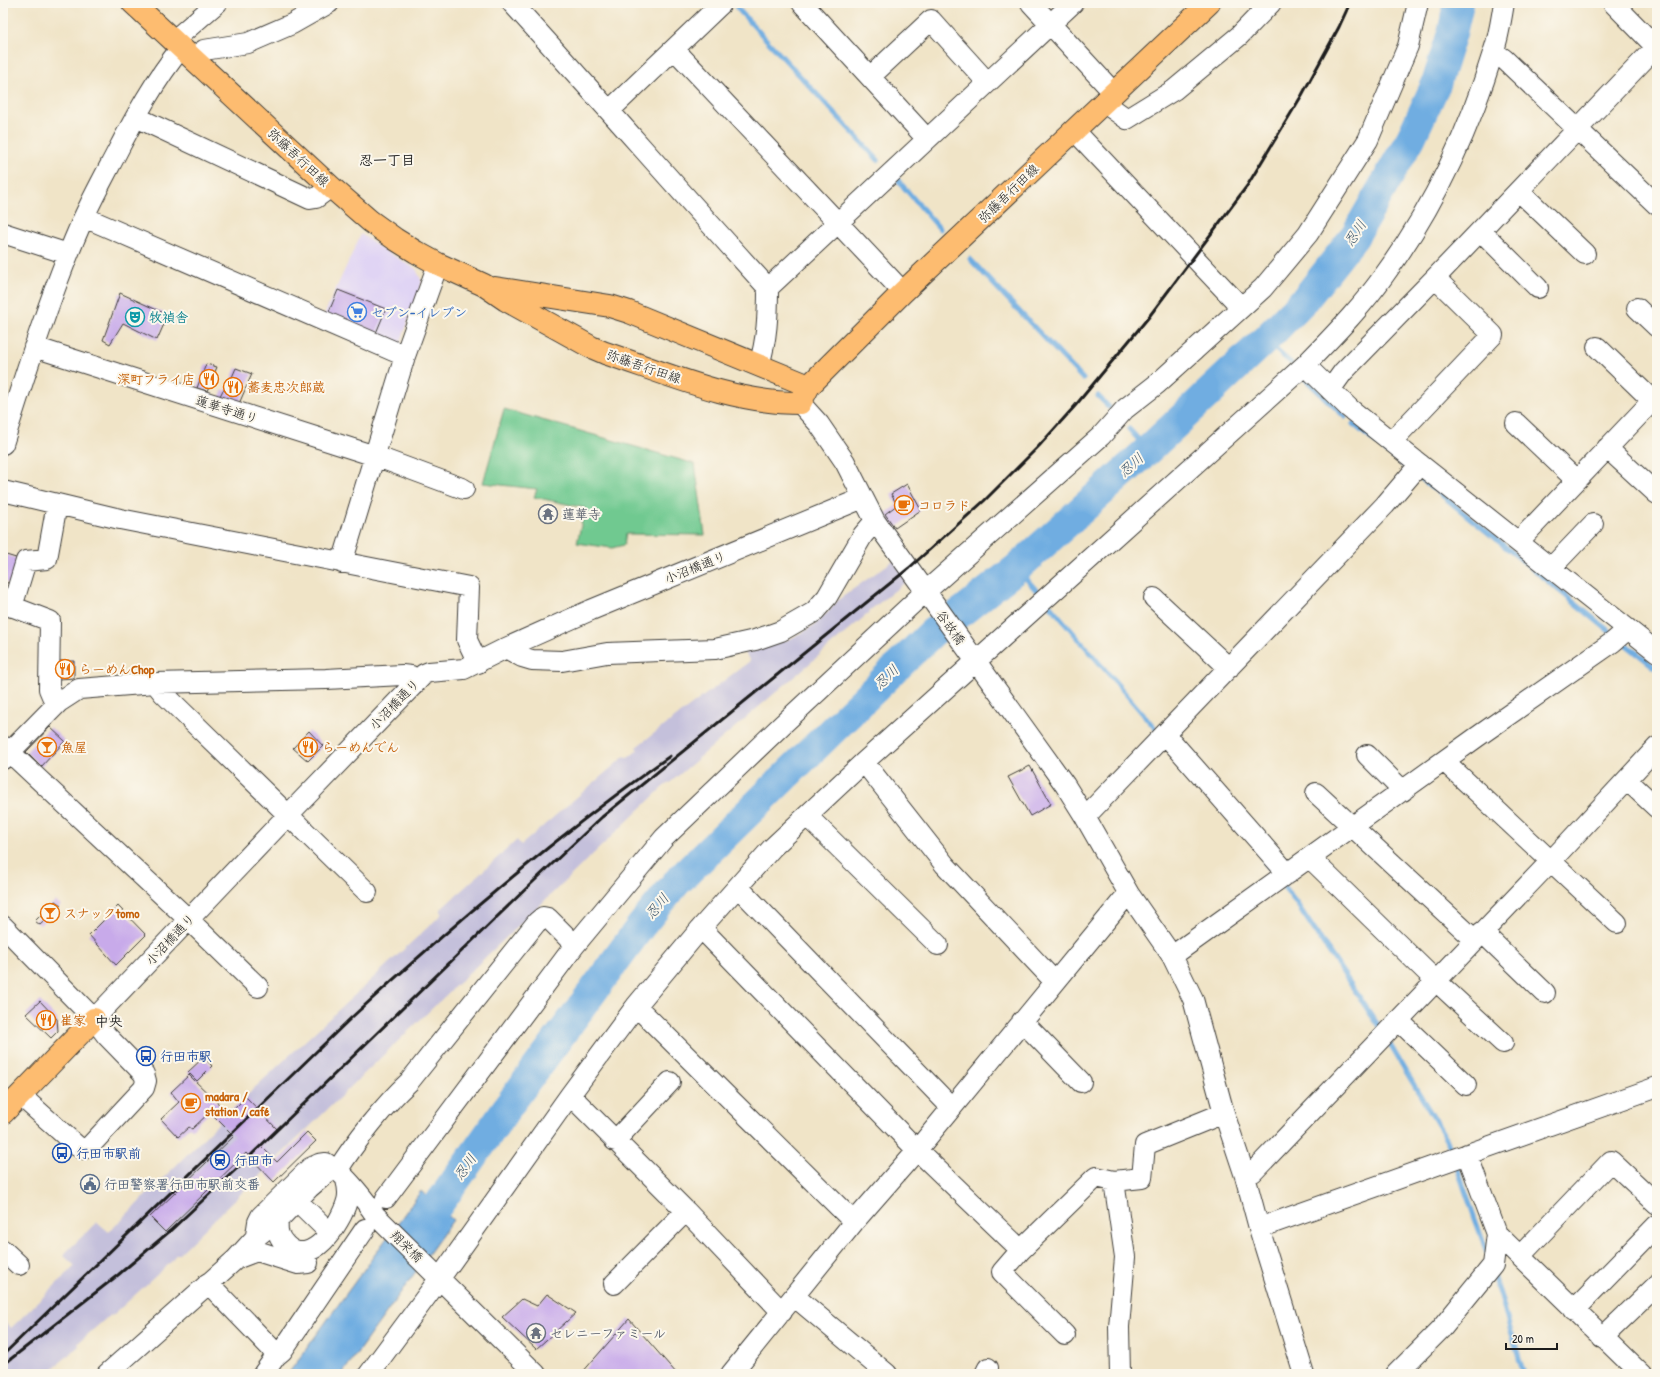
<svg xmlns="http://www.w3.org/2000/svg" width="1660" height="1377" font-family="'Patrick Hand','Klee One',sans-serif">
	<rect width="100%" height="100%" fill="#fbf7ec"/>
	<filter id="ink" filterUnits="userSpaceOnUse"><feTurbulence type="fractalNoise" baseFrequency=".025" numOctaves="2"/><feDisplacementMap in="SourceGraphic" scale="8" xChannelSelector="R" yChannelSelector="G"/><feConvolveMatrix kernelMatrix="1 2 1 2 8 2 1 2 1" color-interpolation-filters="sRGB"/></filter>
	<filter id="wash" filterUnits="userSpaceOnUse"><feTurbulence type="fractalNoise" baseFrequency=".012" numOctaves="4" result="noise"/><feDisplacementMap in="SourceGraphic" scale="16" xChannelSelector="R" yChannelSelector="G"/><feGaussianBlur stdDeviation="0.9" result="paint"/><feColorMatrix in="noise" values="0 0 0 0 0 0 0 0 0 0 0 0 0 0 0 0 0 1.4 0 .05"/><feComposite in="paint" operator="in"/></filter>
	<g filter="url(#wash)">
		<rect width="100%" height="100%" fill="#f0e4c7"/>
		<path fill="#e0d4f4" d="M361,234l18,13 37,22 6,13 -23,65 -75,-32z"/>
		<path fill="#c4c0db" d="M894,560l14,20 -39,31 1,1 -198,169 -9,6 -291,279 -193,188h-3l-4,7 -60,55 -2,-1 -32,28 1,3 -32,28h-28l-4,-5 -6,5h-6v-53l8,7 64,-62 -12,-11 34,-33 12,10 141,-140 191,-177v-6l76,-69 4,5 104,-89 3,2 10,-8 -2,-3 114,-86 -5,-8 45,-14 13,-7 11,-7 14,-13 10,-12z"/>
		<path fill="#6fc990" stroke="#467256" d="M504,409l191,55 10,71 -79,-1 -2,11 -12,3 -35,-5 8,-35 -51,-11 3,-8 -54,-6z"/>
		<path fill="#6fade1" stroke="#46647e" d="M421,1191l32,29 -111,154h-54z"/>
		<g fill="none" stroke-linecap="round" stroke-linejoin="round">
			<path stroke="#6fade1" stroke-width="5" d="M737,8l141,152
				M895,177l45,52
				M970,259l113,120
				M1265,340l26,23
				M1303,377l42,40
				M1098,396l11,11
				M1353,424l57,46
				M1129,429l19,21
				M1417,475l197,160
				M1017,568l25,29
				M1048,603l112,131
				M1620,640l37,29
				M1265,862l11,14
				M1281,883l16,21 85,127
				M1386,1038l61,102 5,14
				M1455,1162l32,91
				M1493,1271l31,103"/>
			<path stroke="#6fade1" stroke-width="30" d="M414,1239l95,-134 132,-179 35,-43 257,-251 31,-22 53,-42 131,-118 117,-110 41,-42 48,-61 57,-99 25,-54 16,-51 7,-30"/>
		</g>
		<g id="blocks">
			<path fill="#c8aaea" d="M338,290l48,19 -10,24 -48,-19z
				M120,293l48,22 -11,25 -34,-17 -13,21 -7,-4z
				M206,364l11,3 -10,24 -10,-3z
				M236,368l16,6 -14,32 -19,-8 4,-8 3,1z
				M907,484l14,26 -26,18 -10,-14 12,-9 -6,-11z
				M3,554l16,5 -9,25 -7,-3z
				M57,661h17v17l-16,1z
				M50,727l15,14 -24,26 -15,-15z
				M309,731l14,15 -15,15 -15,-13z
				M1030,766l21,38 -21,12 -22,-39z
				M55,901l6,4 -21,20 -5,-4z
				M118,906l28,29 -30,30 -27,-30z
				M40,1001l17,18 1,12 -7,7 -25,-24z
				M204,1057l8,9 -15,15 -9,-9z
				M189,1075l40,39 17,-17 32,33 -17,16 16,16 30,-30 9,9 -42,41 -28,-29 -81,79 -15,-15 84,-81 -24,-24 -18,17 -3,-2 -11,10 -17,-18 18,-17 -8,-10z
				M547,1294l29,19 -40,36 -34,-32 20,-18 15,7z
				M629,1319l48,55h-96z"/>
		</g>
	</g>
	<g filter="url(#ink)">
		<use href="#blocks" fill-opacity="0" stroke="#3c3a36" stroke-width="1"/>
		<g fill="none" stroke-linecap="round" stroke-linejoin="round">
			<defs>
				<path id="minor" d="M512,3c86,94 170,191 256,285 0,26 -1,52 -9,77
					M802,3l125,136
					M1031,3l82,89
					M173,41l44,-38
					M674,49l229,243
					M1494,52l10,7 153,146
					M192,58l12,-8 44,-7 44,-19 37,-21
					M870,77l61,-57 56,62
					M1103,102l24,17 47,-29 65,-54 32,-33
					M610,110l112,-107
					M136,117l174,82 6,-1 15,-11
					M1074,130l167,177
					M1519,191l66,63
					M84,217l321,139
					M1481,231l57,57
					M3,233l65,21
					M768,288l305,-285
					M1637,308l20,19
					M34,347l341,109 89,33
					M1597,347l60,58
					M1305,365l44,43 308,244
					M1330,390l13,-18 92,-94 221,-231 -43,-44
					M800,403l19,21 26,38 30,59 190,264 20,32 44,77 43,62 21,43 31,114 21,63 14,52 45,146
					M1516,423l60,57
					M1392,441l101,-106 -58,-57
					M3,444c24,-76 48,-152 80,-225 10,-22 22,-44 33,-65 19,-37 39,-74 65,-106
					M1607,448l50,46
					M3,491l117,28 349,68 -2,53 11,23
					M1518,542l139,-146
					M342,563l63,-207 33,-92
					M1551,568l42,-44
					M1154,598l75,70
					M3,603l47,18 -1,68 3,7 7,6
					M12,607l14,-46 21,-2 10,-55
					M506,648l16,9 10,3 30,1 45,-8 108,-4 40,-9 26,-9 33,-19 13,-15 36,-62 12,-14
					M155,683l8,10 204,199
					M1165,734l123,140
					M3,746l185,173 70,68
					M1367,755l36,36
					M3,759l56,-57 20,-13 76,-6 171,-4 76,-4 9,1 6,4
					M1444,761l173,162
					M864,762l81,103 110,117
					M1627,780l30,28
					M1316,793l159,147
					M807,816l131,129
					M1085,817l300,-312 35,-41
					M1310,858l126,123 67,62
					M738,887l213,220
					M3,926l91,93 12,16 38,39 2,7 -2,7 -55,59 -6,2 -6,-3 -57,-51
					M701,928l216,222 104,100 75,-73 18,4 28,-3 3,-33 79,-32
					M1482,932l63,61
					M1172,956l305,-219 136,-95 15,-13
					M636,1006l218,216
					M94,1019l194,-204 136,-141 5,-2 35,-3 42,-21 85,-38 272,-112
					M1398,1020l68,65
					M1022,1021l59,61
					M570,1095l116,116 96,101
					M615,1141l55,-59
					M337,1171c18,-29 47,-66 72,-89l128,-160 6,-5 5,1 27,27
					M1245,1176l8,-4 299,-312 105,-113
					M1114,1181l11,76 -6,70 1,47
					M287,1191l43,42
					M386,1198l189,-253 89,-107 118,-113 143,-133 176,-156 24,-27 32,-25 106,-96 45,-54 60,-94 40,-94 10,-43
					M278,1220c-1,11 0,17 8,25 25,25 55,-22 61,-44 2,-7 1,-14 -1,-21
					M1259,1228l398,-141
					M1497,1234l144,140
					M256,1235l2,-13 3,-6 49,-48 9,-4 7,-1 8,6
					M3,1250l16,15
					M1021,1250l-19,22 63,63
					M1520,1256l91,-95 46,43
					M236,1259l21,-8 41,13 10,-1
					M208,1283l62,64 6,9
					M614,1284l72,-73
					M794,1296l93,78
					M1574,1310l83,-85
					M1602,1338l55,-53
					M107,1374l129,-115 20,-22 22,-17 31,-32 20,-17 5,-2c10,4 34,35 41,46l161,159
					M263,1374l13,-18 6,-5 83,-122
					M369,1374l71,-96 130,-183 66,-89 65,-78 71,-80 92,-86 441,-397c28,-29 57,-58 80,-91 48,-66 84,-143 108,-221 6,-16 8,-33 11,-50
					M731,1374l123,-152 63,-72 205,-249 7,-7
					M985,1374l3,-6
					M1396,1374l44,-44 53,-65 4,-31 -30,-80"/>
				<path id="major" d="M133,3l198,184 39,34 25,18 21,13 22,12 46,21 22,15 85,47 14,6c63,21 128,50 195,50l9,-17 94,-94 306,-289
					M495,288l115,18 19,6 180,74
					M3,1113l91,-94"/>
			</defs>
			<use href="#minor" stroke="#3c3a36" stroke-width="22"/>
			<use href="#major" stroke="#3c3a36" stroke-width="24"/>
			<use href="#minor" stroke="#fff" stroke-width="20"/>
			<use href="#major" stroke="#fdbc6f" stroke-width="22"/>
			<path stroke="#1c1c1c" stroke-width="3" d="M3,1355l348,-337c64,-59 130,-116 198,-171 39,-31 79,-62 121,-91
				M3,1365l115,-90 52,-44 78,-73 286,-277 68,-64 307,-249 75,-67 55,-55 36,-40 73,-88 99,-132 55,-91 37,-68 11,-24"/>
		</g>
	</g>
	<defs>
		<symbol id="supermarket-ring" viewBox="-11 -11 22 22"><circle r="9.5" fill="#fbf7ec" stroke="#3f7fe0" stroke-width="1.5"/><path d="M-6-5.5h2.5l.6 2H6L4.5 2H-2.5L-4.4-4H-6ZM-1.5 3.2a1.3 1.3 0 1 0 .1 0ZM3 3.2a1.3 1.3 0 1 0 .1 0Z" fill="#3f7fe0"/></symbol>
		<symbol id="theatre-ring" viewBox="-11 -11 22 22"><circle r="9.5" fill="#fbf7ec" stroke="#0f9aa8" stroke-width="1.5"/><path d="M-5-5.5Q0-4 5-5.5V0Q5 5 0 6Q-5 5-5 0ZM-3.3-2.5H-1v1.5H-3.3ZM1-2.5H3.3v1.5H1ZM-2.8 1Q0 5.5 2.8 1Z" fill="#0f9aa8"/></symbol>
		<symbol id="restaurant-ring" viewBox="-11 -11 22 22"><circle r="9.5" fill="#fbf7ec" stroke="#e8710a" stroke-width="1.5"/><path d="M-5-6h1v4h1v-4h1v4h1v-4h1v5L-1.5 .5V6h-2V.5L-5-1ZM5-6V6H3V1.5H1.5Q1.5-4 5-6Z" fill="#e8710a"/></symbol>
		<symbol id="cafe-ring" viewBox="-11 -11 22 22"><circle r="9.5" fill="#fbf7ec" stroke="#e8710a" stroke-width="1.5"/><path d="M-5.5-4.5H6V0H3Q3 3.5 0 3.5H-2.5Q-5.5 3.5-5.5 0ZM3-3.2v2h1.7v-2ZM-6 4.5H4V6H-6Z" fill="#e8710a"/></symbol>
		<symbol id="temple-ring" viewBox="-11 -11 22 22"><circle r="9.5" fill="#fbf7ec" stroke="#6b7280" stroke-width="1.5"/><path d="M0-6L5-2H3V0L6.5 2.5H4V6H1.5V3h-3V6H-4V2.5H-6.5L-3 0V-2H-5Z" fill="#6b7280"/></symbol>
		<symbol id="bar-ring" viewBox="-11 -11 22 22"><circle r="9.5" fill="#fbf7ec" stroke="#e8710a" stroke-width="1.5"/><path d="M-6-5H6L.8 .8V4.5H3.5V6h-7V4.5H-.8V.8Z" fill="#e8710a"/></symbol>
		<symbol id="bus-ring" viewBox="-11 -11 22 22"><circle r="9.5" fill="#fbf7ec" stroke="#1a4fb4" stroke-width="1.5"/><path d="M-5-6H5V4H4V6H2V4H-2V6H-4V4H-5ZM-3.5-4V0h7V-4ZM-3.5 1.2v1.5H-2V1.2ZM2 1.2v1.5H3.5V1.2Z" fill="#1a4fb4"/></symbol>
		<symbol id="station-ring" viewBox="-11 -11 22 22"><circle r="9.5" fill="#fbf7ec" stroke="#1a4fb4" stroke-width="1.5"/><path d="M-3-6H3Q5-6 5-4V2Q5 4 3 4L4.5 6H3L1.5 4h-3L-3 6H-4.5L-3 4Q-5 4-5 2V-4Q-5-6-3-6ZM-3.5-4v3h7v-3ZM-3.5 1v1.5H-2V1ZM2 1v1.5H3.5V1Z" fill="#1a4fb4"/></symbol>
		<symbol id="civic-ring" viewBox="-11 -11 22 22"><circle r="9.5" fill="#fbf7ec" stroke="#5c6f8a" stroke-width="1.5"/><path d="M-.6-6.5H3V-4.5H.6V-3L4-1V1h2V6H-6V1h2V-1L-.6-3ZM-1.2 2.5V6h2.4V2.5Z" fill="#5c6f8a"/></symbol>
	</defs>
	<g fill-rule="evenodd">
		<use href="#supermarket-ring" x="346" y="301" width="22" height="22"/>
		<use href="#theatre-ring" x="124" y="306" width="22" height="22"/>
		<use href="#restaurant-ring" x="198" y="368" width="22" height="22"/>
		<use href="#restaurant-ring" x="222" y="376" width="22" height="22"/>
		<use href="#cafe-ring" x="893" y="494" width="22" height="22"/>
		<use href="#temple-ring" x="537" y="503" width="22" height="22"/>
		<use href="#restaurant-ring" x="54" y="658" width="22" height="22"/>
		<use href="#bar-ring" x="36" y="736" width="22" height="22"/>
		<use href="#restaurant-ring" x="297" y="736" width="22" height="22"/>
		<use href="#bar-ring" x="39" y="902" width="22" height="22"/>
		<use href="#restaurant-ring" x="35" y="1009" width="22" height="22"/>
		<use href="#bus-ring" x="135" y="1045" width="22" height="22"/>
		<use href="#cafe-ring" x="180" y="1092" width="22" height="22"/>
		<use href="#bus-ring" x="51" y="1142" width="22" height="22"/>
		<use href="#station-ring" x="209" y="1149" width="22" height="22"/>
		<use href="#civic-ring" x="79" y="1173" width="22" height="22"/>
		<use href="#temple-ring" x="525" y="1322" width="22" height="22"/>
	</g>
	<g text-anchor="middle" stroke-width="4" stroke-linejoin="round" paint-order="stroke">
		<g font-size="13" fill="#1c1c1c" stroke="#fbf7ec">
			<text transform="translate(299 157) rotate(43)" y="5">弥藤吾行田線</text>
			<text transform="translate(1008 193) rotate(-44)" y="5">弥藤吾行田線</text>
			<text transform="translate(644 366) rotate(19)" y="5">弥藤吾行田線</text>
			<text transform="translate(227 409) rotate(18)" y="5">蓮華寺通り</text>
			<text transform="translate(695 567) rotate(-22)" y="5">小沼橋通り</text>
			<text transform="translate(951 627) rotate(54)" y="5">谷故橋</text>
			<text transform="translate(394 704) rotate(-46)" y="5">小沼橋通り</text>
			<text transform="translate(170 939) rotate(-47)" y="5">小沼橋通り</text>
			<text transform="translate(407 1246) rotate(44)" y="5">翔栄橋</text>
		</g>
		<g font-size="13" font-weight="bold" fill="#366cbe" stroke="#fbf7ec" text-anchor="start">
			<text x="371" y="317">セブン-イレブン</text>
		</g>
		<g font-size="13" font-weight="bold" fill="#0d838f" stroke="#fbf7ec" text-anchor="start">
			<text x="149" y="322">牧禎舎</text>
		</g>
		<g font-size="13" font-weight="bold" fill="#c56008" stroke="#fbf7ec" text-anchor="start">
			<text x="195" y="384" text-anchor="end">深町フライ店</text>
			<text x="247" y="392">蕎麦忠次郎蔵</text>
			<text x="918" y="510">コロラド</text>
			<text x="79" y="674">らーめんChop</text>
			<text x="61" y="752">魚屋</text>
			<text x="322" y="752">らーめんでん</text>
			<text x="64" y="918">スナックtomo</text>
			<text x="60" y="1025">崔家</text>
			<text x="205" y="1101">madara /<tspan x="205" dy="15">station / café</tspan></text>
		</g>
		<g font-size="13" font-weight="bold" fill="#5b616d" stroke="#fbf7ec" text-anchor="start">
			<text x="562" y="519">蓮華寺</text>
			<text x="550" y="1338">セレニーファミール</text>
		</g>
		<g font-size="13" font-weight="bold" fill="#164399" stroke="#fbf7ec" text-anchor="start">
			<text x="160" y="1061">行田市駅</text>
			<text x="76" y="1158">行田市駅前</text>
			<text x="234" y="1165">行田市</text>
		</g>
		<g font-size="13" font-weight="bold" fill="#4e5e75" stroke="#fbf7ec" text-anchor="start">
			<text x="104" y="1189">行田警察署行田市駅前交番</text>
		</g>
		<g font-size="14" font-weight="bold" fill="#1c1c1c" stroke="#fbf7ec">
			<text x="387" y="165">忍一丁目</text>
			<text x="109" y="1026">中央</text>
		</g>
		<g font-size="14" font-style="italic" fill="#3d566b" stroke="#fbf7ec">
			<text transform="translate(1355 233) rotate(-57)" y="5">忍川</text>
			<text transform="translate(1131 465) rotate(-42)" y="5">忍川</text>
			<text transform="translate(886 677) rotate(-44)" y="5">忍川</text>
			<text transform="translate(657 906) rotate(-50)" y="5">忍川</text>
			<text transform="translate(465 1167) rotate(-55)" y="5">忍川</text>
		</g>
	</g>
	<rect width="1660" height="1377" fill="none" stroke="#fbf7ec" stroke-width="16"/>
	<path d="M1506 1343v6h51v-6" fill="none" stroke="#1c1c1c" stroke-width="2"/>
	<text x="1512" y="1343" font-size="12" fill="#1c1c1c" stroke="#fbf7ec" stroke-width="3" paint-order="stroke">20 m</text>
</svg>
